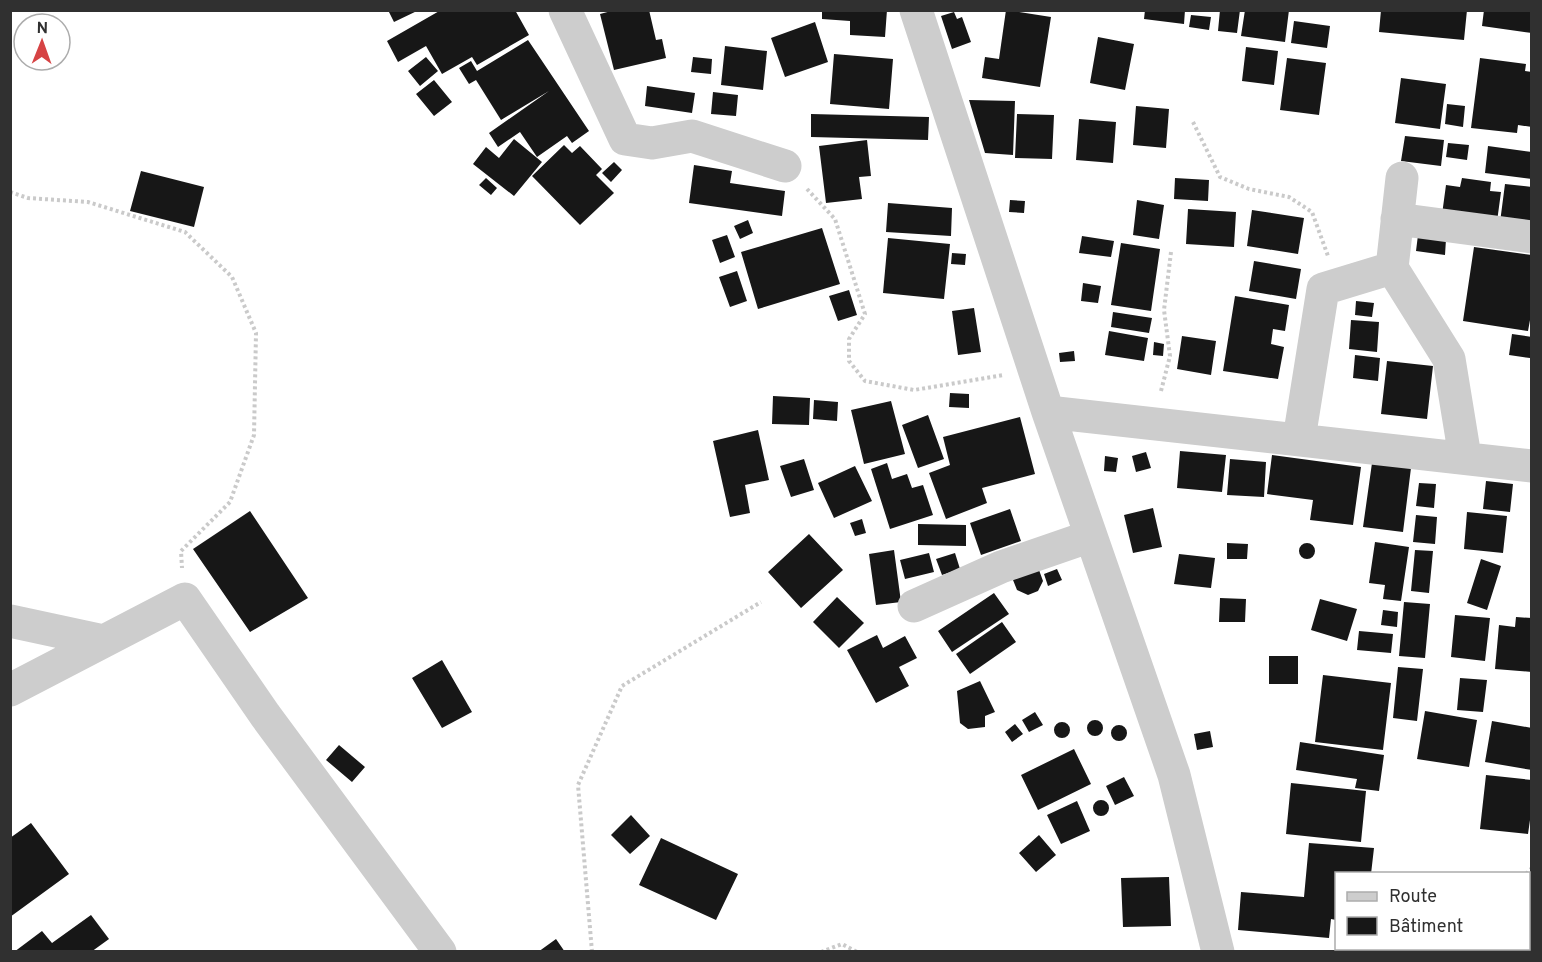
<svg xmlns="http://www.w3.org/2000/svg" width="1542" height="962" font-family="Overpass,sans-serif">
	<rect width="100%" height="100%" fill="#fff"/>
	<path fill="#171717" d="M388,10h31l-25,12z
		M441,10h74l14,25 -52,30 -5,-8 -30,17 -16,-28 -28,16 -11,-21z
		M615,10h34l7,30 6,-1 4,19 -52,12 -14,-56z
		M822,10h65l-2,27 -35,-2v-14l-28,-2z
		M1006,10l45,7 -11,70 -58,-9 3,-21 14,2z
		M1145,10h40l-1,14 -40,-5z
		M1220,10h20l-3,23 -19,-2z
		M1245,10h44l-4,32 -44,-6z
		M1381,10h86l-3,30 -85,-8z
		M1484,10h48v23l-50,-7z
		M954,12l3,7 5,-2 9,25 -19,7 -11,-33z
		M1191,15l20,2 -2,13 -20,-3z
		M1294,21l36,5 -3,22 -36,-5z
		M815,22l13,40 -43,15 -14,-39z
		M1098,37l36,7 -9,46 -35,-7z
		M528,40l61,91 -17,12 -5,-7 -30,21 -17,-25 -22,15 -9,-14 60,-42 -48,29 -25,-40 -7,4 -10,-16 12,-7 6,10z
		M725,46l42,5 -4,39 -42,-5z
		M1246,47l32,4 -4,34 -32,-4z
		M834,54l59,5 -4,50 -59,-5z
		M426,57l12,14 -18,15 -12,-15z
		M693,57l19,2 -1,15 -20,-2z
		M1287,58l39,5 -7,52 -39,-5z
		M1480,58l46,6 -1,7 7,1v55l-14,-2 -1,8 -46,-5z
		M1401,78l45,6 -6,45 -45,-6z
		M434,80l18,22 -18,14 -18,-22z
		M647,86l48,7 -3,20 -47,-7z
		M713,92l25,3 -2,21 -25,-2z
		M969,100l46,1 -2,54 -28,-2z
		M1447,104l18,2 -2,21 -18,-3z
		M1136,106l33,3 -3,39 -33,-3z
		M811,114l118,3 -1,23 -117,-3z
		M1017,114l37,1 -2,44 -37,-1z
		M1079,119l37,3 -3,41 -37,-3z
		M1405,136l39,4 -3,26 -40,-5z
		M514,139l28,23 -28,34 -41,-32 13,-17 13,11z
		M867,140l4,36 -12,1 3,22 -36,4 -7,-57z
		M1448,143l21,2 -2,15 -21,-3z
		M564,145l8,8 8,-7 22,23 -6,6 18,18 -34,32 -48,-49z
		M1488,146l44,6v27l-47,-6z
		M614,162l8,8 -11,12 -9,-9z
		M694,165l38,6 -2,12 55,8 -3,25 -93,-13z
		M141,171l63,16 -10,40 -64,-16z
		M486,178l11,10 -6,7 -12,-10z
		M1175,178l34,2 -1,21 -34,-2z
		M1462,178l29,4 -1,9 11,1 -5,37 -55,-7 5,-37 14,2z
		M1505,184l27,3v47l-33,-4z
		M1010,200l15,1 -1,12 -15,-1z
		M1137,200l27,5 -5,34 -26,-4z
		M888,203l64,5 -1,28 -65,-4z
		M1188,209l48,3 -2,35 -48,-3z
		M1252,210l52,8 -6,36 -51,-8z
		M748,220l5,13 -13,6 -6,-13z
		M822,228l18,56 -82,25 -17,-57z
		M727,235l8,22 -15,6 -8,-23z
		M1418,235l28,4 -1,16 -29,-4z
		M1082,236l32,5 -3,16 -32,-4z
		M888,238l62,6 -6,55 -61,-6z
		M1121,243l39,6 -9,62 -40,-6z
		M1474,247l58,8v54l-4,22 -65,-10z
		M952,253l14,1 -1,11 -14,-1z
		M1254,261l47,8 -5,30 -47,-8z
		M737,271l10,30 -17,6 -11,-30z
		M1083,283l18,3 -3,17 -17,-2z
		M849,290l8,25 -19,6 -9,-25z
		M1235,296l54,9 -4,26 -12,-2 -2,15 13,3 -6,32 -55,-8z
		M1356,301l18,2 -2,14 -17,-2z
		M974,308l7,44 -23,3 -6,-44z
		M1113,312l39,6 -3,15 -38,-6z
		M1351,320l28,2 -2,30 -28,-3z
		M1109,331l39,7 -4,23 -39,-6z
		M1512,334l20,3 -2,21 -21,-3z
		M1182,336l34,5 -5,34 -34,-6z
		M1154,342l10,2 -1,12 -10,-1z
		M1074,351l1,10 -15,1 -1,-9z
		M1355,355l25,3 -2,23 -25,-3z
		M1387,361l46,5 -6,53 -46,-5z
		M950,393l19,1v14l-20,-1z
		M773,396l37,2 -1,27 -37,-1z
		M814,400l24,2 -1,19 -24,-2z
		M891,401l14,53 -41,10 -13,-54z
		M928,415l16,44 -26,9 -16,-43z
		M1020,417l15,57 -53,14 5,15 -41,16 -17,-46 21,-8 -7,-28z
		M758,430l11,50 -24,5 5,28 -20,4 -17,-76z
		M1180,451l46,4 -4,37 -45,-4z
		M1146,452l5,16 -15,4 -4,-16z
		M1272,455l89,12 -8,58 -43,-5 3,-20 -46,-6z
		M1105,456l13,2 -2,14 -12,-1z
		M804,459l10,31 -23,7 -11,-31z
		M1230,459l36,3 -2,35 -37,-2z
		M887,463l5,16 15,-5 5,14 11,-3 10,30 -43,14 -19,-60z
		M1372,463l39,5 -8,64 -40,-5z
		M855,466l17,35 -38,17 -16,-35z
		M1486,481l27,3 -3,28 -27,-3z
		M1419,483l17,1 -2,24 -18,-2z
		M1153,508l9,39 -29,6 -9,-38z
		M1010,509l11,32 -40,14 -11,-32z
		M250,511l58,87 -58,34 -57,-83z
		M1467,512l40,4 -4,37 -39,-4z
		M1416,515l21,2 -2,27 -22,-2z
		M862,519l4,14 -11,3 -5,-13z
		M918,524l48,1v21l-48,-1z
		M809,534l34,36 -42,38 -33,-36z
		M1375,542l34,5 -8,54 -18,-2 2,-14 -16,-2z
		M1227,543l21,1 -1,15h-20z
		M1299 551a8 8 0 1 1 16 0a8 8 0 1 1-16 0Z
		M894,550l7,52 -25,3 -7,-51z
		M1415,550l18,1 -4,42 -18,-2z
		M929,553l5,19 -29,7 -5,-19z
		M955,553l5,16 -18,6 -6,-16z
		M1179,554l36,4 -4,30 -37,-4z
		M1481,559l20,7 -14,44 -20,-7z
		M1057,569l5,11 -14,6 -4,-12z
		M1017,570h22l4,11 -5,10 -10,4 -11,-5 -4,-10z
		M994,593l15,21 -57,38 -14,-21z
		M837,597l27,26 -25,25 -26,-26z
		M1220,598l26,1 -1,23h-26z
		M1320,599l37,10 -10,32 -36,-11z
		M1404,602l26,2 -5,54 -26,-2z
		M1383,610l15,2 -1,15 -16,-2z
		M1455,615l35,3 -5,43 -34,-4z
		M1516,617l16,1v54l-37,-3 4,-44 16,2z
		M1002,622l14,20 -46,32 -14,-20z
		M1359,631l34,3 -2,19 -34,-3z
		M877,635l6,13 22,-12 12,22 -18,9 10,19 -33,17 -29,-53z
		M1269,656h29v28h-29z
		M442,660l30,52 -30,16 -30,-50z
		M1398,667l25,2 -6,52 -24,-3z
		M1323,675l68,8 -8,67 -68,-8z
		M1460,678l27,2 -4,32 -26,-2z
		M980,681l15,31 -10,4v11l-17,2 -8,-6 -3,-32z
		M1425,711l52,9 -8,47 -52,-8z
		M1035,712l8,13 -14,7 -7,-12z
		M1087 728a8 8 0 1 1 16 0a8 8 0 1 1-16 0Z
		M1492,721l40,7v42l-47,-8z
		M1054 730a8 8 0 1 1 16 0a8 8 0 1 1-16 0Z
		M1015,724l8,10 -11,8 -7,-10z
		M1111 733a8 8 0 1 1 16 0a8 8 0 1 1-16 0Z
		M1210,731l3,16 -16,3 -3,-16z
		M1300,742l84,13 -5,36 -24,-3 2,-9 -61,-9z
		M339,745l26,22 -13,15 -26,-22z
		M1074,749l17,35 -53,26 -17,-35z
		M1486,775l46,5v26l-4,28 -48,-5z
		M1124,777l10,19 -19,9 -9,-19z
		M1291,783l75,8 -5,51 -75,-8z
		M1093 808a8 8 0 1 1 16 0a8 8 0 1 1-16 0Z
		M1077,801l13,30 -29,13 -14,-29z
		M631,815l19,21 -20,18 -19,-19z
		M31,823l38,51 -59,43v-79z
		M1039,835l17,20 -20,17 -17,-19z
		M661,838l77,36 -22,46 -77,-35z
		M1309,843l65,5 -3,26h-35v46l-5,-1 -2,19 -91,-8 3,-38 63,5z
		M1169,877l2,49 -48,1 -2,-49z
		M91,915l18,24 -18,13h-77l28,-21 10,12z
		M556,939l9,13h-27z"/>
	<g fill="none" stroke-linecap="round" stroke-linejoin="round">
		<path stroke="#cacaca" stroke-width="4" stroke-dasharray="3 3" stroke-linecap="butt" d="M1193,122l27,55 29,12 40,8 23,15 16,44
			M807,189l28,30 30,95 -16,25v22l16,20 49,9 90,-15
			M10,192l18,6 60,4 97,30 47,45 24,56 -2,102 -24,67 -49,49 1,17
			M1161,391l9,-35 -6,-46 7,-58
			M1526,874l6,-6
			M592,952l-14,-167 44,-99 139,-84
			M821,952l21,-8 15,8
			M1429,952l4,-4"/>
		<path stroke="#cdcdcd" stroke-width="33" d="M565,10l60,129 27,4 40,-7 93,30
			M916,10l132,402 126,363 44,177
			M1402,178l-10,90 57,91 16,98
			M1397,219l135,18
			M1048,412l484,54
			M1299,439l24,-150 69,-21
			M914,606l87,-39 90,-31
			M10,621l93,20
			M10,690l175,-91 80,116 175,237"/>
	</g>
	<rect width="1542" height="962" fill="none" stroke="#303030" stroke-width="24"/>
	<rect x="1335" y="872" width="195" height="78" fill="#ffffff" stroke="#acacac" stroke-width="1.5"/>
	<rect x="1347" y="892" width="30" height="9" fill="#cdcdcd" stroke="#acacac" stroke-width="1.5"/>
	<text x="1389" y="902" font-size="18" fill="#303030">Route</text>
	<rect x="1347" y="917" width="30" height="18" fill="#171717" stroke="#acacac" stroke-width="1.5"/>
	<text x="1389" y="932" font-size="18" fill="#303030">Bâtiment</text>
	<g transform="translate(42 42) rotate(1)"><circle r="28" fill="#ffffff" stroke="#acacac" stroke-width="1.5"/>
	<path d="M0-4.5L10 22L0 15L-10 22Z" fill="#d64344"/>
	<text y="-9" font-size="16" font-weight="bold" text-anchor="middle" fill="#303030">N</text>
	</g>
</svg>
